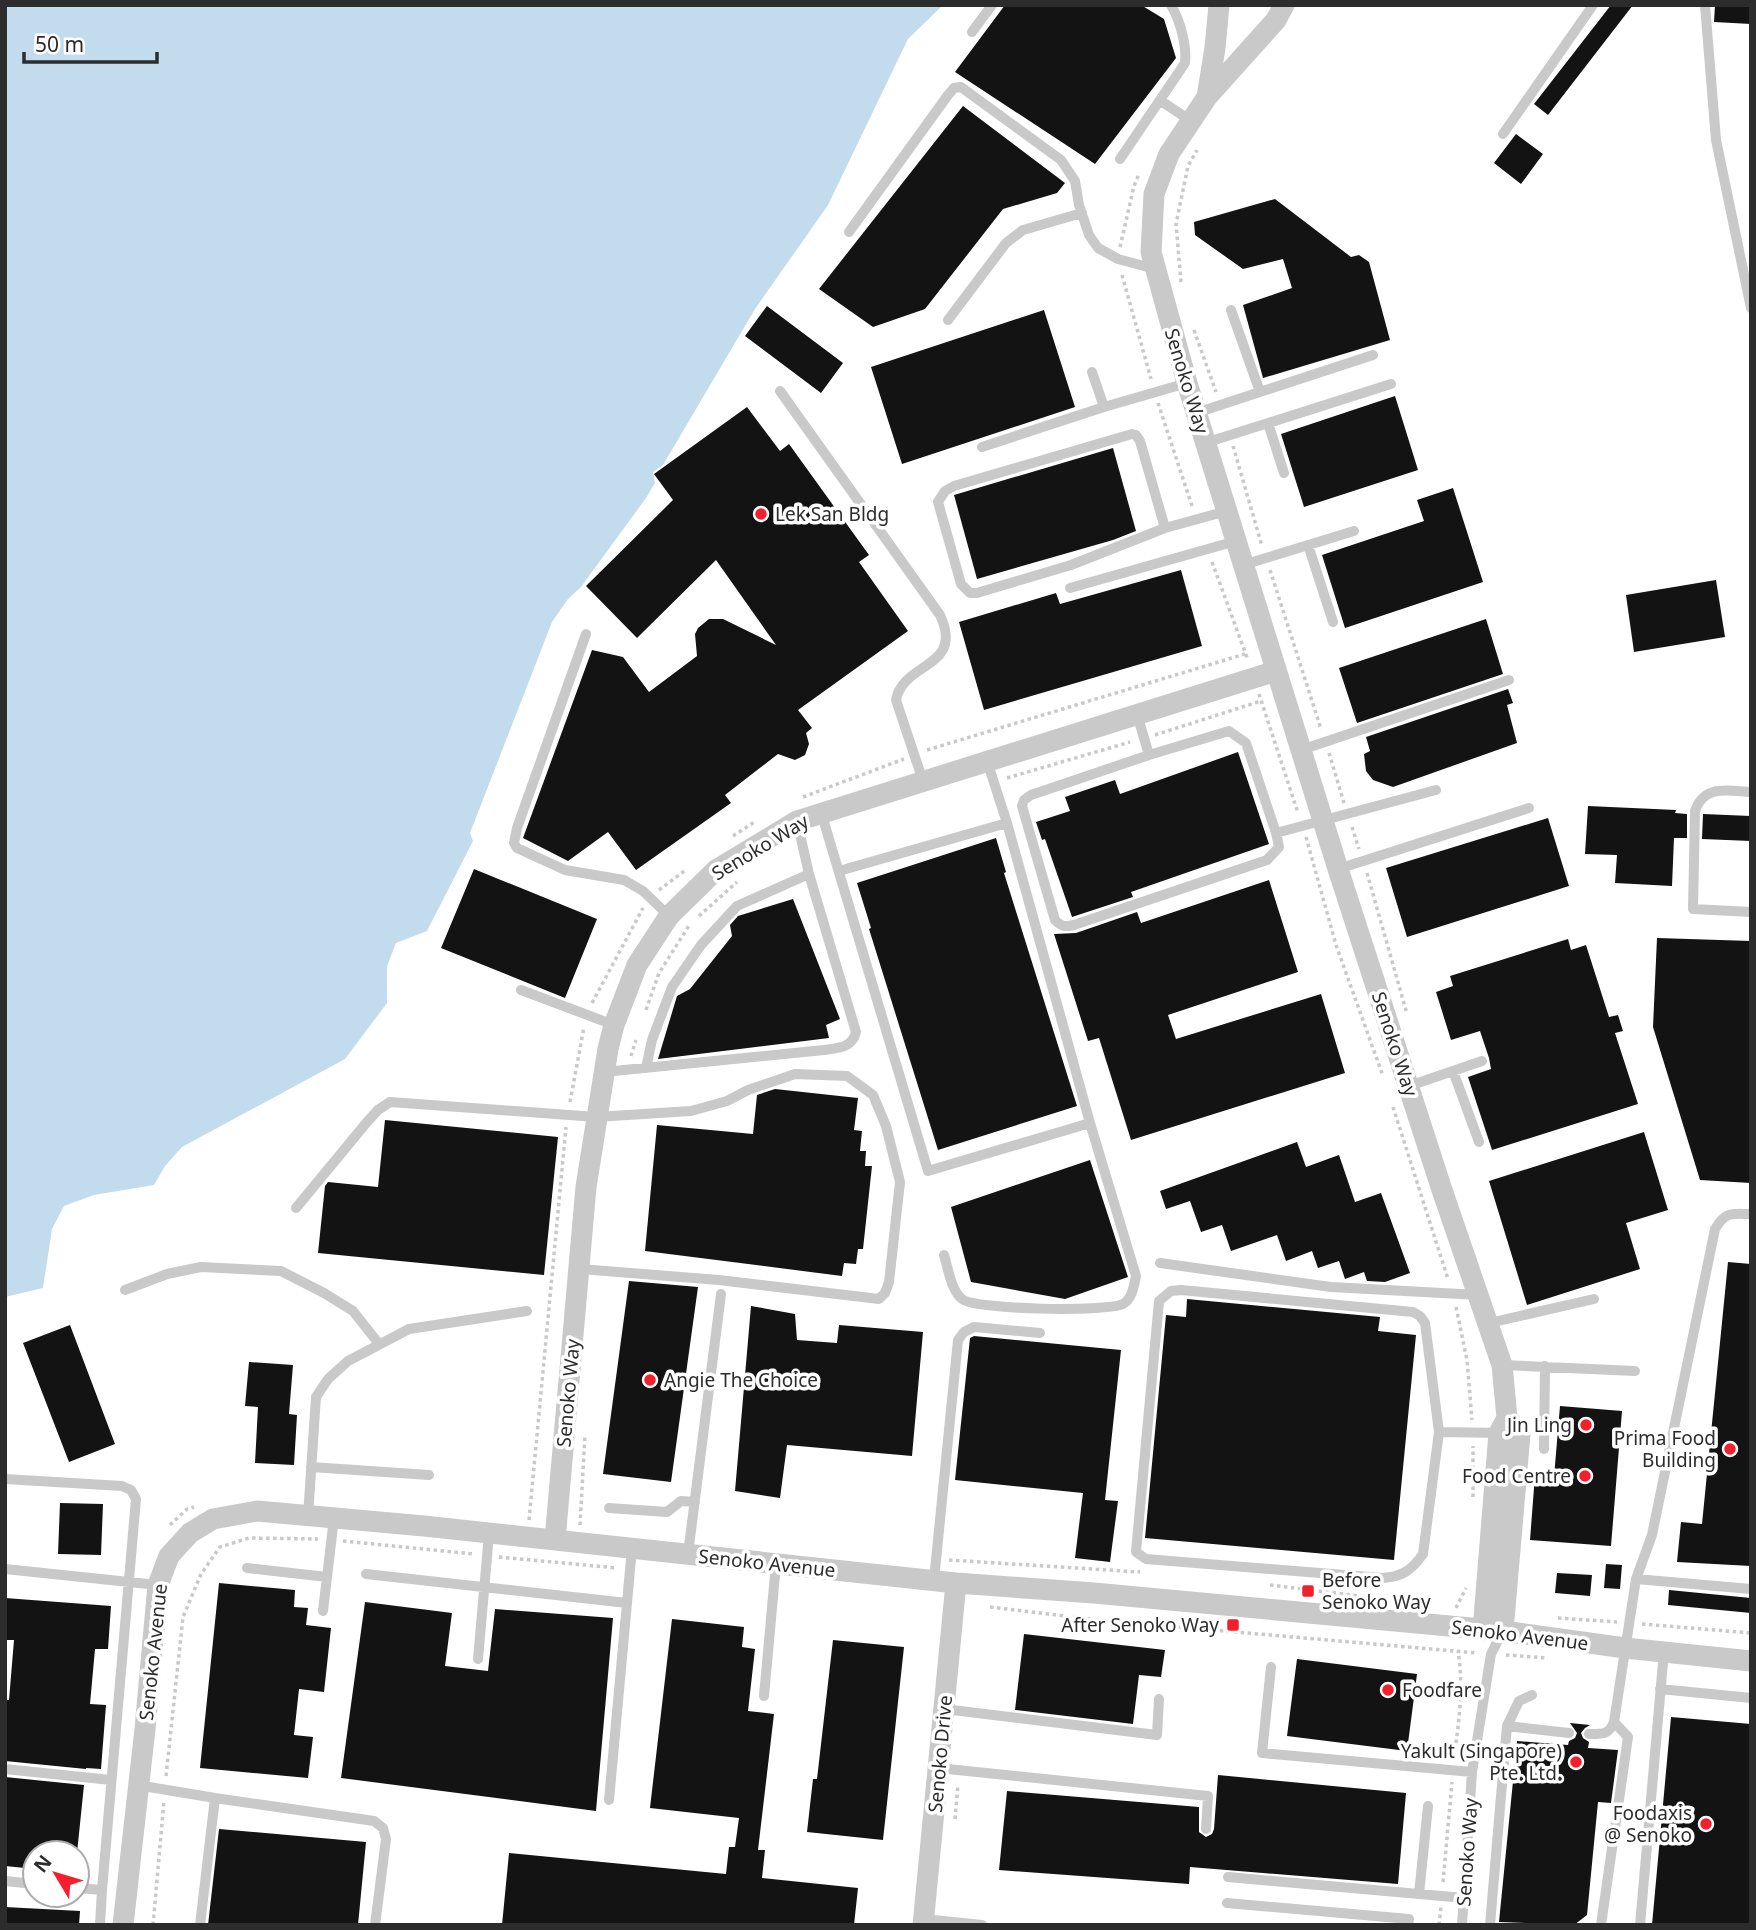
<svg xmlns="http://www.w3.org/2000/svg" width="1756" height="1930" font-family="'Noto Sans',sans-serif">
	<rect width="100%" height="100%" fill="#fff"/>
	<path fill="#c2dced" d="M5,5h938l-35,34 -80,166 -73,104 -92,156 -10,7 2,11 -9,15 -65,89 -13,12 -16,23 -82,211 3,8 -46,90 -31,12 -9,23v37l-42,56 -163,88 -17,19 -11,19 -60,10 -30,11 -12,23 -9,59 -38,9z"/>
	<path fill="#131313" d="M1005,5h136l23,14 12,39 -81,106 -140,-92z
		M1611,5h22l-85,110 -14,-11z
		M1715,5h36v19l-37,-2z
		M963,106l102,77 -8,10 -54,16 -78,100 -52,18 -54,-38z
		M1516,134l27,20 -22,30 -27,-21z
		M1275,199l76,58 8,-2 10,7 21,78 -127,38 -20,-73 49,-17 -9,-29 -40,10 -48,-34 -1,-13z
		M767,306l76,57 -22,30 -76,-57z
		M1044,310l31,97 -173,57 -31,-97z
		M1395,396l23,74 -114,37 -23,-73z
		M747,407l33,44 9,-7 80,111 -10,7 49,69 -110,79 14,18 -6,5 3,11 -4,11 -10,5 -17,-6 -53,41 6,8 -95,67 -28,-38 -40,29 -45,-23 69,-188 31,7 26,35 48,-36 -2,-22 3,-6 11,-9h14l53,26 -60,-85 -79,78 -51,-52 87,-86 -19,-26z
		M1113,448l23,83 -23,9 -136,39 -23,-84z
		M1453,488l30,94 -138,46 -23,-73 102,-34 -7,-21z
		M1181,570l21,76 -218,64 -25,-88 97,-29 4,11z
		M1716,580l9,57 -91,15 -8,-57z
		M1486,619l17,55 -146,49 -18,-55z
		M1508,689l5,14 -6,2 10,38 -124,44 -20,-7 -7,-9 -2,-17 6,-3 -4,-14z
		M1238,752l31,92 -138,48 2,5 -61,20 -27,-78 -3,1 -6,-18 34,-11 -5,-14 50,-17 5,14z
		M1588,806l88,4 -1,3 12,1v24h-13l-2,48 -57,-3 2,-28 -32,-1z
		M1703,814l48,2v25l-49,-2z
		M1548,818l21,68 -162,51 -21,-69z
		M996,838l10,34 -2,1 73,233 -139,44 -69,-221 2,-1 -14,-45z
		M474,869l123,50 -32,79 -124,-50z
		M1269,880l29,92 -130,43 8,24 145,-45 24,79 -214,67 -32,-102 -11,3 -34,-107 22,-1 61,-21 4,11z
		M793,899l47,120 -14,6 3,13 -171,21 19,-63 13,-7 42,-53 -2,-11 8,-9z
		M1657,938l94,3v242l-51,-3 -47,-153z
		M1568,939l3,11 15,-5 23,72 9,-2 5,16 -8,2 23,71 -146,46 -24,-73 23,-8 -2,-11 -9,-27 -29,9 -15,-48 17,-6 -3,-10z
		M775,1089l83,9 -4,32 8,1 -2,20h6l-1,15h7l-9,83h-5l-2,15 -12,-1 -2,13 -197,-25 12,-126 96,9 4,-39z
		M385,1120l173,17 -14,138 -226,-22 7,-67 3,-4 50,5z
		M1644,1132l24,78 -42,13 14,46 -113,36 -38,-124z
		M1297,1142l9,25 33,-12 16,47 26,-9 29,80 -25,9 -18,-1 -3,-9 -19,7 -6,-18 -21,7 -6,-17 -26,10 -9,-26 -46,16 -9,-26 -21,7 -11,-31 -24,8 -6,-18z
		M1090,1160l38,117 -63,22 -94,-17 -20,-75z
		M1728,1262l23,2v302l-74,-4 4,-40 21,2z
		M629,1281l69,6 -27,195 -68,-8z
		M1187,1299l193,18 -2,14 38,4 -22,225 -249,-22 21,-223 20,2z
		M751,1306l44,8 2,26 40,3 2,-18 84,7 -11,124 -125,-11 -7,53 -45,-7z
		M70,1325l45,119 -46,18 -46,-119z
		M974,1336l147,14 -16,150 13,1 -8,61 -35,-4 8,-65 -128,-13 15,-142z
		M249,1362l44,3 -4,49 8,1 -3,50 -39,-2 3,-56 -13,-1z
		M1560,1406l62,5 -11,135 -81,-6 5,-65 19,2z
		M60,1503l43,1 -2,51 -43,-1z
		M1606,1564l16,1 -2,24 -16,-1z
		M1557,1573l35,2 -2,21 -35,-3z
		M219,1583l76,7 -1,17 14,1 -2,17 25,3 -7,64 -25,-3 -5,46 19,2 -5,41 -108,-10z
		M1669,1590l82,8v15l-83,-8z
		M5,1598l106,8 -3,43h-13l-5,55 16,1 -5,64 -15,-1v1l-81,-8v-61h4l5,-60h-9z
		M365,1602l87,11 -7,53 43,5 7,-62 118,9 -17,193 -255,-33z
		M672,1619l72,8 -2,20 13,2 -7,62 26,3 -16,136h7l-3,28 96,10 -4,37h-352l7,-72 217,21 3,-27h6l4,-29 -89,-10z
		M1024,1634l141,16 -4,27 -22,-2 -6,49 -118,-14z
		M833,1640l71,7 -21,193 -76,-8 6,-53h4z
		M1297,1659l120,15 -10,77 -120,-15z
		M1671,1717l80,7v201h-99z
		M1570,1723l20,2 -5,3 -4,5 2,5 6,4 -1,6 30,2 -7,53 -13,-1 -11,113 -13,10 -75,-3 18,-181 51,4 1,-4 6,-3 2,-5z
		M1218,1775l188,18 -8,91 -208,-17 -1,17 -190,-14 8,-79 192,16v25l7,5 6,-3 2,-5z
		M5,1777l79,8 -7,68h-42v16l-30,-3z
		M219,1829l147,13 -8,83h-150z
		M5,1907l75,4 -1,14h-74z"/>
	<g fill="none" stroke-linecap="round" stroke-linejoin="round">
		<path stroke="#c9c9c9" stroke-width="3.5" stroke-dasharray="3.5 3.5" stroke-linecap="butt" d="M1120,247l14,-61 5,-12
			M1122,275l29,104
			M1181,282l-5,-58 12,-58 9,-16
			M1194,330l22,62
			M1158,403l35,106
			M1233,446l29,100
			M1212,562l36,98
			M1270,570l51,159
			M1259,694l39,119
			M1155,735l106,-34
			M927,750l318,-96
			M1329,753l15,50
			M1007,778l123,-36
			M803,797l101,-38
			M1352,827l7,22
			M733,836l23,-15
			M1306,837l30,108 47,131
			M1367,873l40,141
			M659,890l28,-21
			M699,916l38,-34
			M592,1003l51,-95
			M646,1010l13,-37 31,-49
			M631,1056l5,-16
			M570,1102l14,-75
			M1393,1107l55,172
			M1456,1307l11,53 5,60
			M1473,1497v-51
			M529,1520l37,-393
			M170,1525l17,-16 7,-2
			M580,1525l5,-90
			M343,1541l131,13
			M499,1557l118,11
			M949,1560l191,12
			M1270,1585l114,14
			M990,1607l108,13 379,33
			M1456,1608l10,-20
			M1558,1618l59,4
			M1642,1624l109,9
			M1506,1655l41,3
			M1454,1757c5,-36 10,-70 4,-106
			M166,1776l17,-159 18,-43 19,-27 29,-9 69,1
			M955,1819l3,-35
			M1443,1882l9,-100
			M153,1925l11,-124
			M1439,1925l2,-18"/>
		<path stroke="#c9c9c9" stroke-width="10" d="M1705,5l11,135 35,168
			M972,32l20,-27
			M1161,101l30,20
			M1503,134l90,-129
			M1120,159l65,-96c2,-17 -5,-43 -14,-58
			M849,232l99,-137 6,-7 7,-1 100,73 14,21 4,24 10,30 9,13 20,11 37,10
			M1231,310l29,82
			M948,320l58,-77 17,-13 59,-17
			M1092,372l12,35
			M780,391l160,224c25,54 -37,46 -44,85l27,81
			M1196,413l177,-58
			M1268,423l16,50
			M1205,443l186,-59
			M982,447l122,-40 83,-24
			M1165,528l-94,37 -94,28h-7l-9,-9 -23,-82 7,-11 9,-5 178,-52 4,1 4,6 25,87 62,-17
			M1308,545l25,77
			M1243,565l111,-34
			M1070,588l166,-47
			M586,634l-69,194 -3,15 3,5 48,22 59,10 19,11 26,25
			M1137,714l12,41 80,-24 17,12 30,90 160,-43
			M1301,750l208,-70
			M1149,755l-118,40 -7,5 -2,6 33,114c7,7 10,7 19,5l193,-65 12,-13 -3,-14
			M1751,792c-23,-1 -47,-8 -56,19l-2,98 58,3
			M821,812l107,359 162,-48
			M1338,869l191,-61
			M839,871l168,-48
			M521,990l93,35
			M646,1068l6,-28 20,-53 29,-42 36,-39 72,-32 -12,-53
			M1453,1071l26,71
			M604,1072l220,-22c15,-2 28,-2 32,-18l-47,-158
			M1409,1086l73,-25
			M296,1208l71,-86 11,-12 12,-8 206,15 95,-6 36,-10 21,-11 47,-16 52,2 26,19 13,31 14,56 -11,100 -4,11 -6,6 -160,-19 -139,-11
			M944,1255c4,13 7,35 18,44 14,11 144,13 161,5 9,-5 11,-18 13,-28l-46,-153 -83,-300 -20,-62
			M1160,1263l171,24 148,8
			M125,1290l42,-16 34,-7 80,4 43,22 29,18 26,33
			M1181,1290l232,22 7,4 5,7 14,109 -16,122c-11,16 -21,23 -41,24l-236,-19 -10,-7 23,-251 12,-10z
			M1489,1323l105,-24
			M1502,1365l133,6
			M1439,1432l64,1
			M1544,1449l1,-83
			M311,1467l118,8
			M5,1479l117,7 9,4 5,9 -34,391 -25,-2
			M609,1508l58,4 14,-11 14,1
			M308,1516l8,-119 12,-18 20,-18 61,-32 118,-18
			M688,1554l33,-260
			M247,1568l80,9
			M5,1569l153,16
			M366,1574l261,29
			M1636,1579l115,10
			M934,1580l24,-240 6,-8 10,-5 66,6
			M323,1611l11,-93
			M478,1659l11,-125
			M1271,1667l-9,86 210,19
			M1660,1689l91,9
			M764,1696l12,-132
			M944,1709l213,26 2,-36
			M1507,1726l62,7
			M1589,1734c13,0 20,1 25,-12l22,-143 16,-44 63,-306c11,-18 16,-15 36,-15
			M938,1768l270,28 -2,33
			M5,1769l106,11
			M137,1785l78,13 -15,127
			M215,1798l159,23 9,7 3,11 -11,86
			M609,1800l23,-252
			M1228,1877l236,21
			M5,1881l30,3
			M1419,1894l9,-88
			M1227,1903l182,16 -1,6
			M924,1919l58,6
			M100,1925l2,-35
			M1462,1925l10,-153 19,-118 12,-23
			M1490,1925l17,-199 12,-25 13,-6
			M1601,1925l27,-188 -14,-15
			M1640,1925l24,-274"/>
		<path stroke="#c9c9c9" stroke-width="21" d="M1284,5l-8,15 -69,77 -38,57 -15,40 -3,58 36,131 151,486 104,321 60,175 5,53 13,16 -17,197
			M1207,97l8,-49 4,-43
			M555,1540l31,-353 22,-138 6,-24 23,-60 32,-49 47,-46 81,-49 479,-150
			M1483,1630l16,-197 8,-15
			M123,1925l22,-196 13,-144 11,-29 21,-23 23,-14 44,-8 167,15 532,57 138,10 409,38 122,17 126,13
			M923,1925l33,-342"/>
	</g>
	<g fill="#f31f2d" stroke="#fff" stroke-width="2.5">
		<circle cx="761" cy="514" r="7"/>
		<circle cx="650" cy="1380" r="7"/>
		<circle cx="1586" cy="1425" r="7"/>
		<circle cx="1730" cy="1449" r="7"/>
		<circle cx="1585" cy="1476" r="7"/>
		<rect x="1301" y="1584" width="14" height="14" rx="3.5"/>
		<rect x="1226" y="1618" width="14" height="14" rx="3.5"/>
		<circle cx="1388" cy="1690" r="7"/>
		<circle cx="1576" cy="1762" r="7"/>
		<circle cx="1706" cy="1824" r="7"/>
	</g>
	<g text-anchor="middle" stroke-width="7" stroke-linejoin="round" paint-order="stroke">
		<g font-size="19" fill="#2c2c2c" stroke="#fff">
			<text transform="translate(1187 381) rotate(73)" y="7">Senoko Way</text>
			<text transform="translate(760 847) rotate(-31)" y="7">Senoko Way</text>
			<text transform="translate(1395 1044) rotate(72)" y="7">Senoko Way</text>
			<text transform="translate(568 1393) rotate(-85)" y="7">Senoko Way</text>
			<text transform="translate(767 1563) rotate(6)" y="7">Senoko Avenue</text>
			<text transform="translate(1520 1635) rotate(7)" y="7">Senoko Avenue</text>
			<text transform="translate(153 1652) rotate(-84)" y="7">Senoko Avenue</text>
			<text transform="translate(940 1754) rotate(-85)" y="7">Senoko Drive</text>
			<text transform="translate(1467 1852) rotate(-86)" y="7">Senoko Way</text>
		</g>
		<g font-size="19" fill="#2c2c2c" stroke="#fff" text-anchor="end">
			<text x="775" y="521" text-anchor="start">Lek San Bldg</text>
			<text x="664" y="1387" text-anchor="start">Angie The Choice</text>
			<text x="1572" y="1432">Jin Ling</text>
			<text x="1716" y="1445">Prima Food<tspan x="1716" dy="22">Building</tspan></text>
			<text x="1571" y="1483">Food Centre</text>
			<text x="1322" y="1587" text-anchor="start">Before<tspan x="1322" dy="22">Senoko Way</tspan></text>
			<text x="1219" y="1632">After Senoko Way</text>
			<text x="1402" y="1697" text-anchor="start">Foodfare</text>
			<text x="1562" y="1758">Yakult (Singapore)<tspan x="1562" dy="22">Pte. Ltd.</tspan></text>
			<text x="1692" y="1820">Foodaxis<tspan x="1692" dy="22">@ Senoko</tspan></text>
		</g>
	</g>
	<rect width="1756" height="1930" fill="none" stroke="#2c2c2c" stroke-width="14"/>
	<g transform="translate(56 1874) rotate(308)"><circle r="33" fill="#ffffff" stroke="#ababab" stroke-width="2"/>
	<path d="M0-5L12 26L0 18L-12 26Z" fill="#f31f2d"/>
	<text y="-10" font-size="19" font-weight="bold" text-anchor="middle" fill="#2c2c2c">N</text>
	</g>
	<path d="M24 52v10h133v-10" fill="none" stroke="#2c2c2c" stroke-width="3.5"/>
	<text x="35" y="52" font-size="21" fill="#2c2c2c" stroke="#ffffff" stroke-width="5" paint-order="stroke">50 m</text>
</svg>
